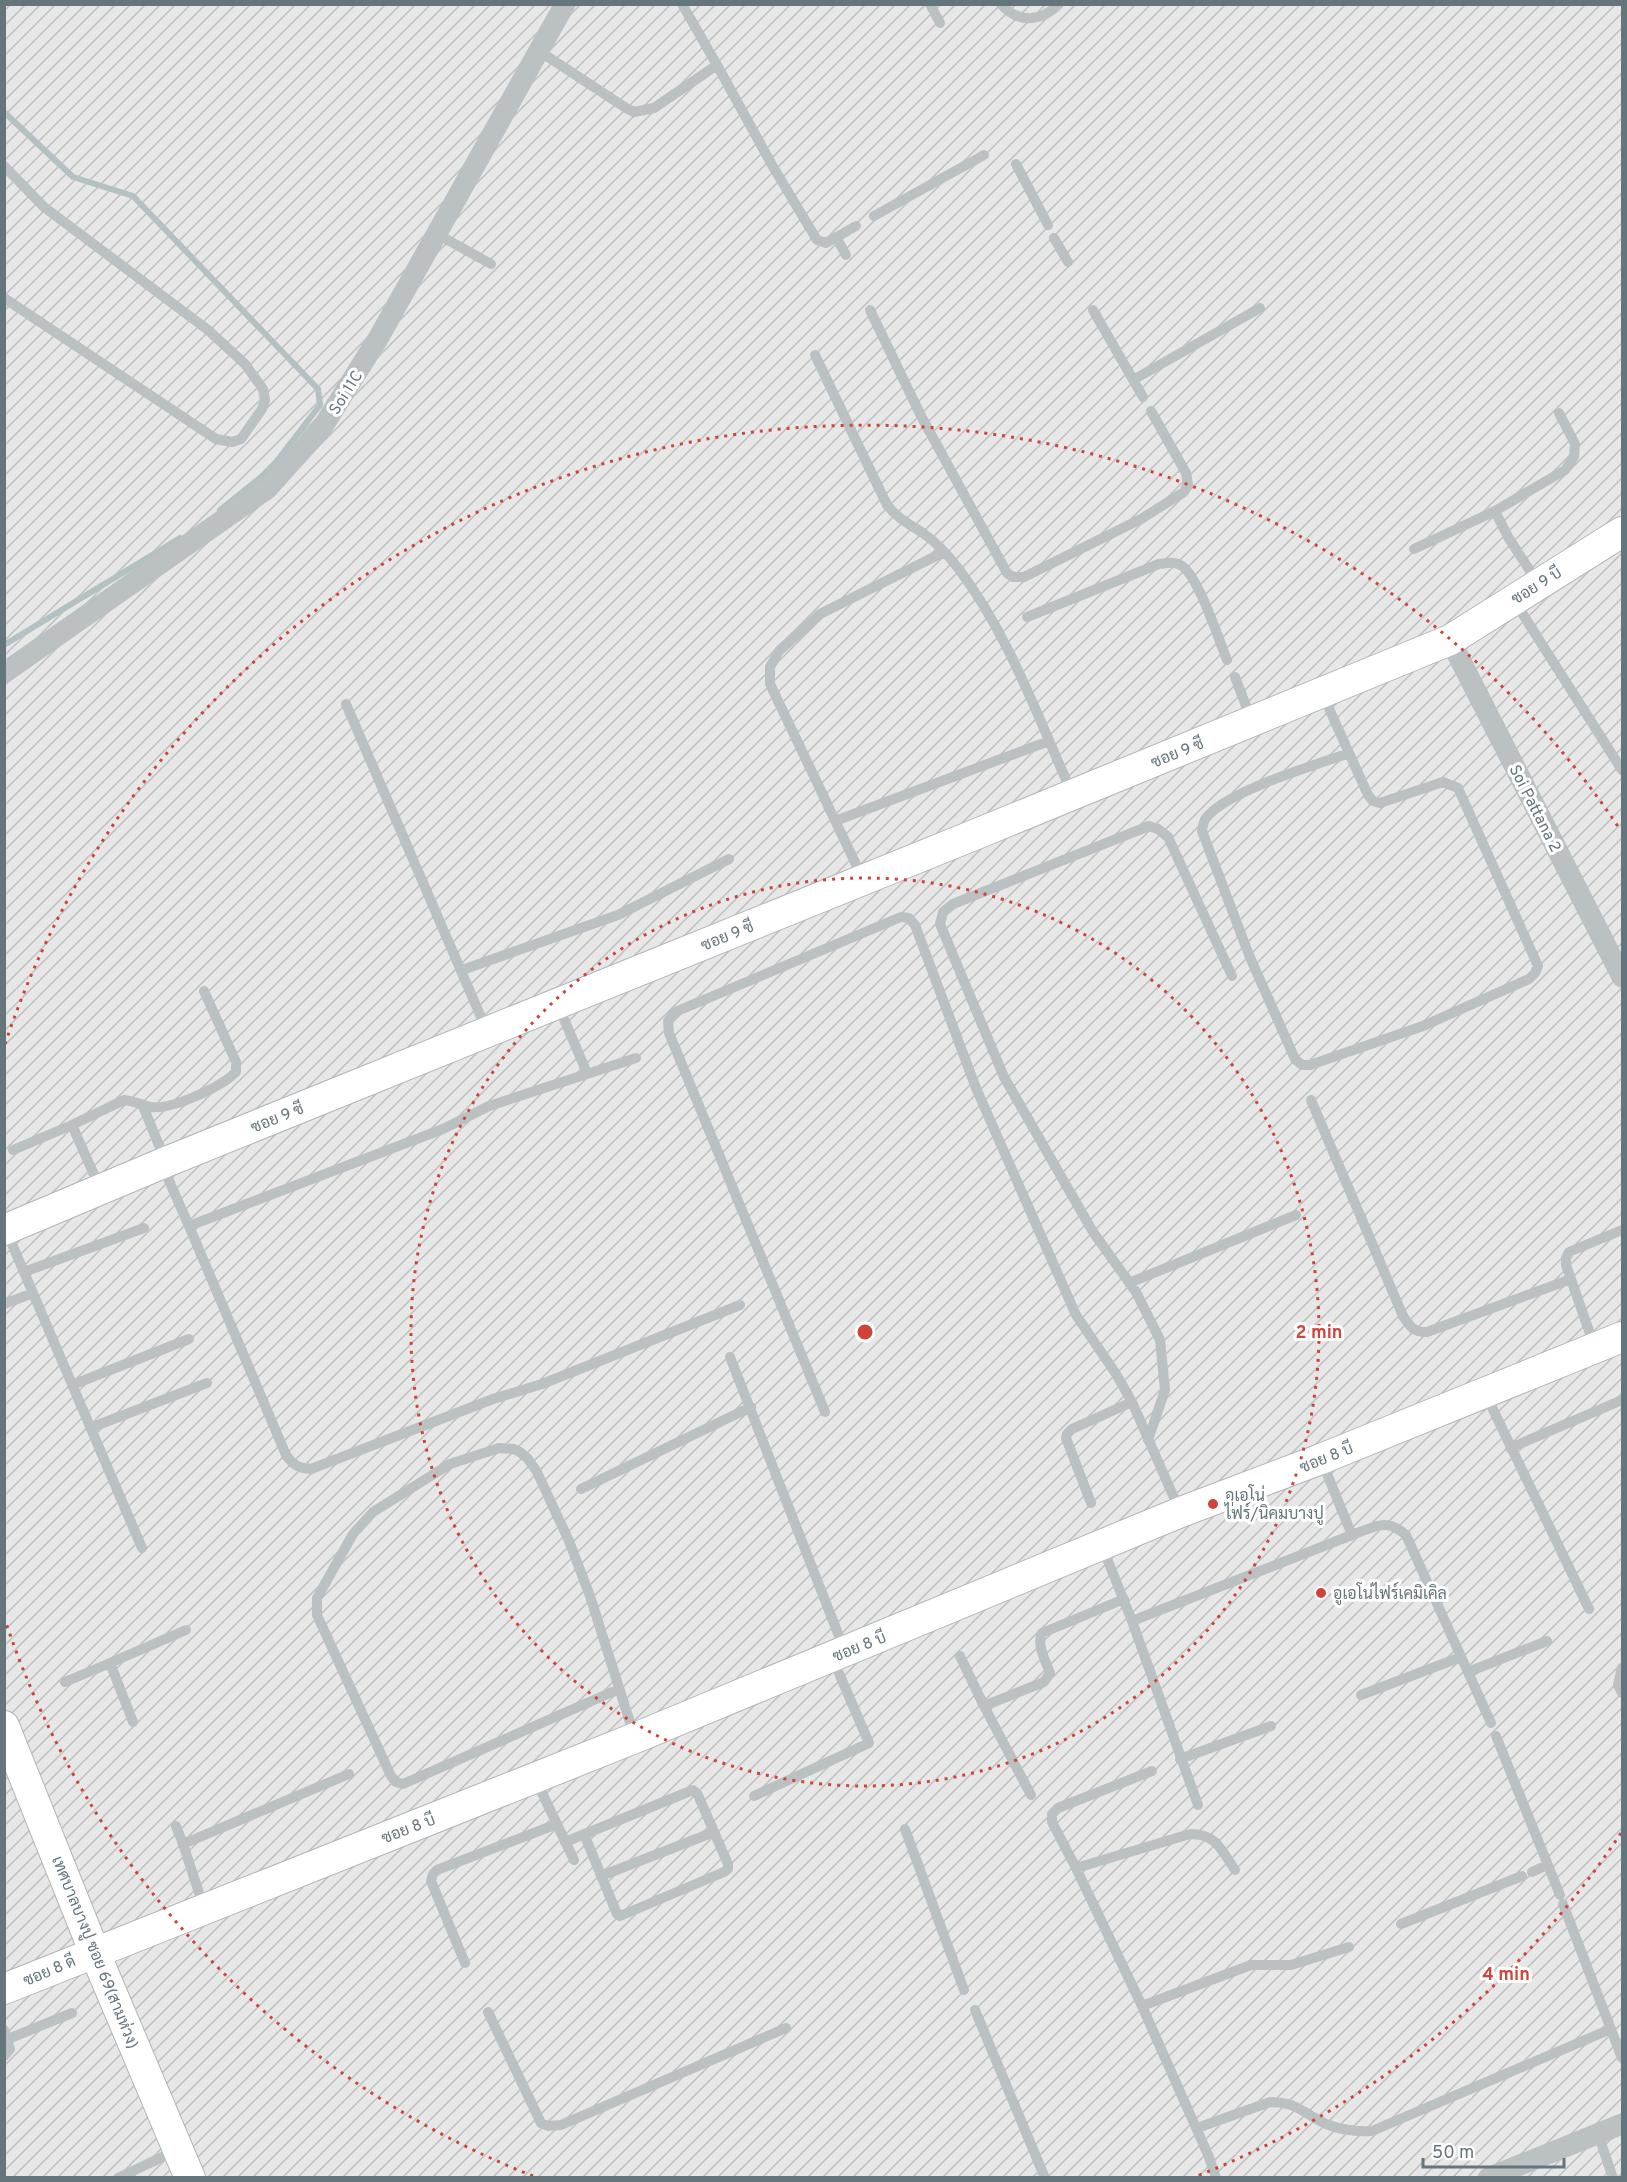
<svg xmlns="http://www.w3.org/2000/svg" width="1627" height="2182" font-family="Overpass,Sarabun,sans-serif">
	<defs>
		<pattern id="industrial-furrows" width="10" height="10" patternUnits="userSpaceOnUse" patternTransform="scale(1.5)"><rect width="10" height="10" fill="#e6e7e6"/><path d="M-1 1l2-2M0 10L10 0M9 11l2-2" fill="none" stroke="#bec0bf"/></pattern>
	</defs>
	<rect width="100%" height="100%" fill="#f6f5f3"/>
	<path fill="url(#industrial-furrows)" d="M5,5h1617v2172h-1617z"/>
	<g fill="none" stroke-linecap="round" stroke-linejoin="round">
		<path stroke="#b3c1c2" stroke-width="6" d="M4,112l69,65 60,19 185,193 2,16 -50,65 -50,40
			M4,645l176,-107"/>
		<defs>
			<path id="secondary" d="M4,1230l157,-66 818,-331 471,-193 172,-108
				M4,1726l90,225 96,227
				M4,1989l631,-251 546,-226 140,-53 301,-122"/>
		</defs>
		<use href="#secondary" stroke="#b0b6b9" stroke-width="32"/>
		<path stroke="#bbc0c2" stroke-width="10" d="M930,4l10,19
			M1001,4c17,20 40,18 58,0
			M539,51l87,57 8,4 20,-4 63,-43 -35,-61
			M717,65l55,100 45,75 9,3 30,-17
			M1016,164l32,61
			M4,166l40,41 164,123 37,34 18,25 2,11 -3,9 -21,30 -9,3 -16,-3 -212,-141
			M874,216l110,-61
			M437,234l54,30
			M836,237l10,18
			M1054,238l14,24
			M870,310l51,106 86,157 6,4h11l117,-58 43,-27 4,-8 -2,-11 -35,-62
			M1093,310l50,87
			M815,355l72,150c10,13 22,19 36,28 13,9 25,22 35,35 51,67 80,150 114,225
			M1133,380l127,-72
			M1414,549l81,-38
			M1538,583l-30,-46 -13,-26 70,-41 9,-13 1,-13 -16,-31
			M1515,602l107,168
			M1027,617l132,-53c9,-1 15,-3 23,2 16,10 37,74 45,94
			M1235,677l16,42
			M1322,693l46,102 5,6 7,2 63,-21 15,6 80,178 -3,7 -6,6 -106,47 -113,39h-8l-7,-6 -46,-104 -47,-124c1,-5 1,-9 4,-13 22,-28 108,-52 143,-65
			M346,704l141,327
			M835,821l214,-80
			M862,877l-92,-193v-17l9,-16 41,-37 124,-62
			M462,970l156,-55 111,-56
			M558,1005l29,68
			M1311,1100l92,216c7,11 11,16 24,16l144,-53
			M142,1104l24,58
			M72,1125l52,-25c10,1 18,5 27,7 21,3 70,-20 85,-35v-10l-32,-71
			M13,1150l59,-25 27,61
			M163,1167l26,59 254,-97 46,-23 147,-48
			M189,1226l97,229c8,11 13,13 25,14l182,-70 49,-15 198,-79
			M6,1230l136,318
			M24,1272l120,-44
			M1129,1283l167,-68
			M4,1304l29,-11
			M1594,1345l-28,-80v-7l3,-6 53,-22
			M730,1357l114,292
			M72,1385l117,-46
			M1486,1395l103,214
			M825,1412l-156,-379 -1,-12 7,-9 226,-95 8,1 6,7 61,163 100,227 40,59 16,28 47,107
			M90,1428l117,-45
			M1148,1440l17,-50 -5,-50 -24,-48 -43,-60 -89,-155 -64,-153 3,-12 10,-8 196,-78 9,3 10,8 64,139
			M1510,1448l112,-48
			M581,1489l170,-82
			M1091,1503l-25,-65 1,-4 5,-5 60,-27
			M1352,1535c23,-8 34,-18 54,0l85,188
			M1102,1546l30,75
			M960,1656l24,50 60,-24 6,-9c-4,-11 -14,-29 -8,-40l82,-34
			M110,1663l76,-33
			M1622,1668l-4,17 4,8
			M1468,1672l79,-31
			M65,1682l45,-19 23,59
			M619,1689l-216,95 -7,-2 -5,-6 -74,-161v-17l36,-64 20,-22 77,-48 49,-16 15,1 6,3 8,7 9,13 32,69 21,55 44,139
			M1361,1695l100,-38
			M984,1706l47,89
			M1496,1736l64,159
			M1180,1759l91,-33
			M1152,1771l-94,37 -6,6v8l24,46 114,-34c27,0 31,16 45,36
			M535,1778l39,82
			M754,1796l115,-53 -37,-86
			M1198,1805l-66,-184 220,-86 -31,-76
			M176,1826l7,18
			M905,1829l59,161
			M565,1842l128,-52 5,5 30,69v5l-4,3 -104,44 -3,-2 -33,-80
			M1076,1868l66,138
			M1532,1872l15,-7
			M601,1876l113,-44
			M1563,1904l59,154
			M204,1908l-21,-64 166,-70
			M1401,1924l121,-48
			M465,1963l-34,-82 2,-7 4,-4 120,-46
			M975,2010l70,168
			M488,2012l53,111 7,3 13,-1 225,-97
			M4,2030l6,19 -6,7
			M8,2039l64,-26
			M1197,2128l73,-26c28,0 34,12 56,22 15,6 30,8 46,7l239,-102
			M1598,2134l15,44
			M118,2178l57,-27
			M1216,2178l-7,-21 -67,-151 109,-41h40l58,-18"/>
		<path stroke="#bbc0c2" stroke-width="21" d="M1450,640l172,337
			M4,673l263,-184 55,-61 57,-91 186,-333
			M1488,2178l134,-54"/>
		<use href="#secondary" stroke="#fff" stroke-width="30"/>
	</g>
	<g fill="none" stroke="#d04339" stroke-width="3" stroke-dasharray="3 6">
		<circle cx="865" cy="1332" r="454"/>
		<path d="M1621 1833A907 907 0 0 1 1197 2176M533 2176A907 907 0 0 1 5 1620M5 1044A907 907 0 0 1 1621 831"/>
	</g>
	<g fill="#d04339" stroke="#fff" stroke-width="2">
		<circle cx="1213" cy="1504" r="6"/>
		<circle cx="1321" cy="1593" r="6"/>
	</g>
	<g text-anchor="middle" stroke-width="6" stroke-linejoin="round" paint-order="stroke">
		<g font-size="16" fill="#64757b" stroke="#fff">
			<text transform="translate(345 392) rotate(-58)" y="6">Soi 11C</text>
			<text transform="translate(1536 585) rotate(-32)" y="6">ซอย 9 บี</text>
			<text transform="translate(1177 752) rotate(-22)" y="6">ซอย 9 ซี</text>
			<text transform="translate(1536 808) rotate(63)" y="6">Soi Pattana 2</text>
			<text transform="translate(727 935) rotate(-22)" y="6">ซอย 9 ซี</text>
			<text transform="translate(277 1117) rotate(-22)" y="6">ซอย 9 ซี</text>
			<text transform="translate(1326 1457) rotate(-22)" y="6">ซอย 8 บี</text>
			<text transform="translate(859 1646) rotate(-22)" y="6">ซอย 8 บี</text>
			<text transform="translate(408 1828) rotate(-21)" y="6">ซอย 8 บี</text>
			<text transform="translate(96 1952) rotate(68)" y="6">เทศบาลบางปู ซอย 69(สามห่วง)</text>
			<text transform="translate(49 1970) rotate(-23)" y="6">ซอย 8 ดี</text>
		</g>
		<g font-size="16" fill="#64757b" stroke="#fff" text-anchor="start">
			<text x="1225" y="1501">อูเอโน่<tspan x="1225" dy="18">ไฟร์/นิคมบางปู</tspan></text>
			<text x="1333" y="1599">อูเอโน่ไฟร์เคมิเคิล</text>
		</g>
	</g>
	<circle cx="865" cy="1332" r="9" fill="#d04339" stroke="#fff" stroke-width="3"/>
	<g font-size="18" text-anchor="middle" font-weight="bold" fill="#d04339" stroke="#fff" stroke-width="6" stroke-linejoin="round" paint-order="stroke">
		<text x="1319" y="1338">2 min</text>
		<text x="1506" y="1980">4 min</text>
	</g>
	<rect width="1627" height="2182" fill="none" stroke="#64757b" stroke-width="12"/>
	<path d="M1423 2158v9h141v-9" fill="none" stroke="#64757b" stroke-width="3"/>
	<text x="1432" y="2158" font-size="18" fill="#64757b" stroke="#ffffff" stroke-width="4.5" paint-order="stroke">50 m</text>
</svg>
